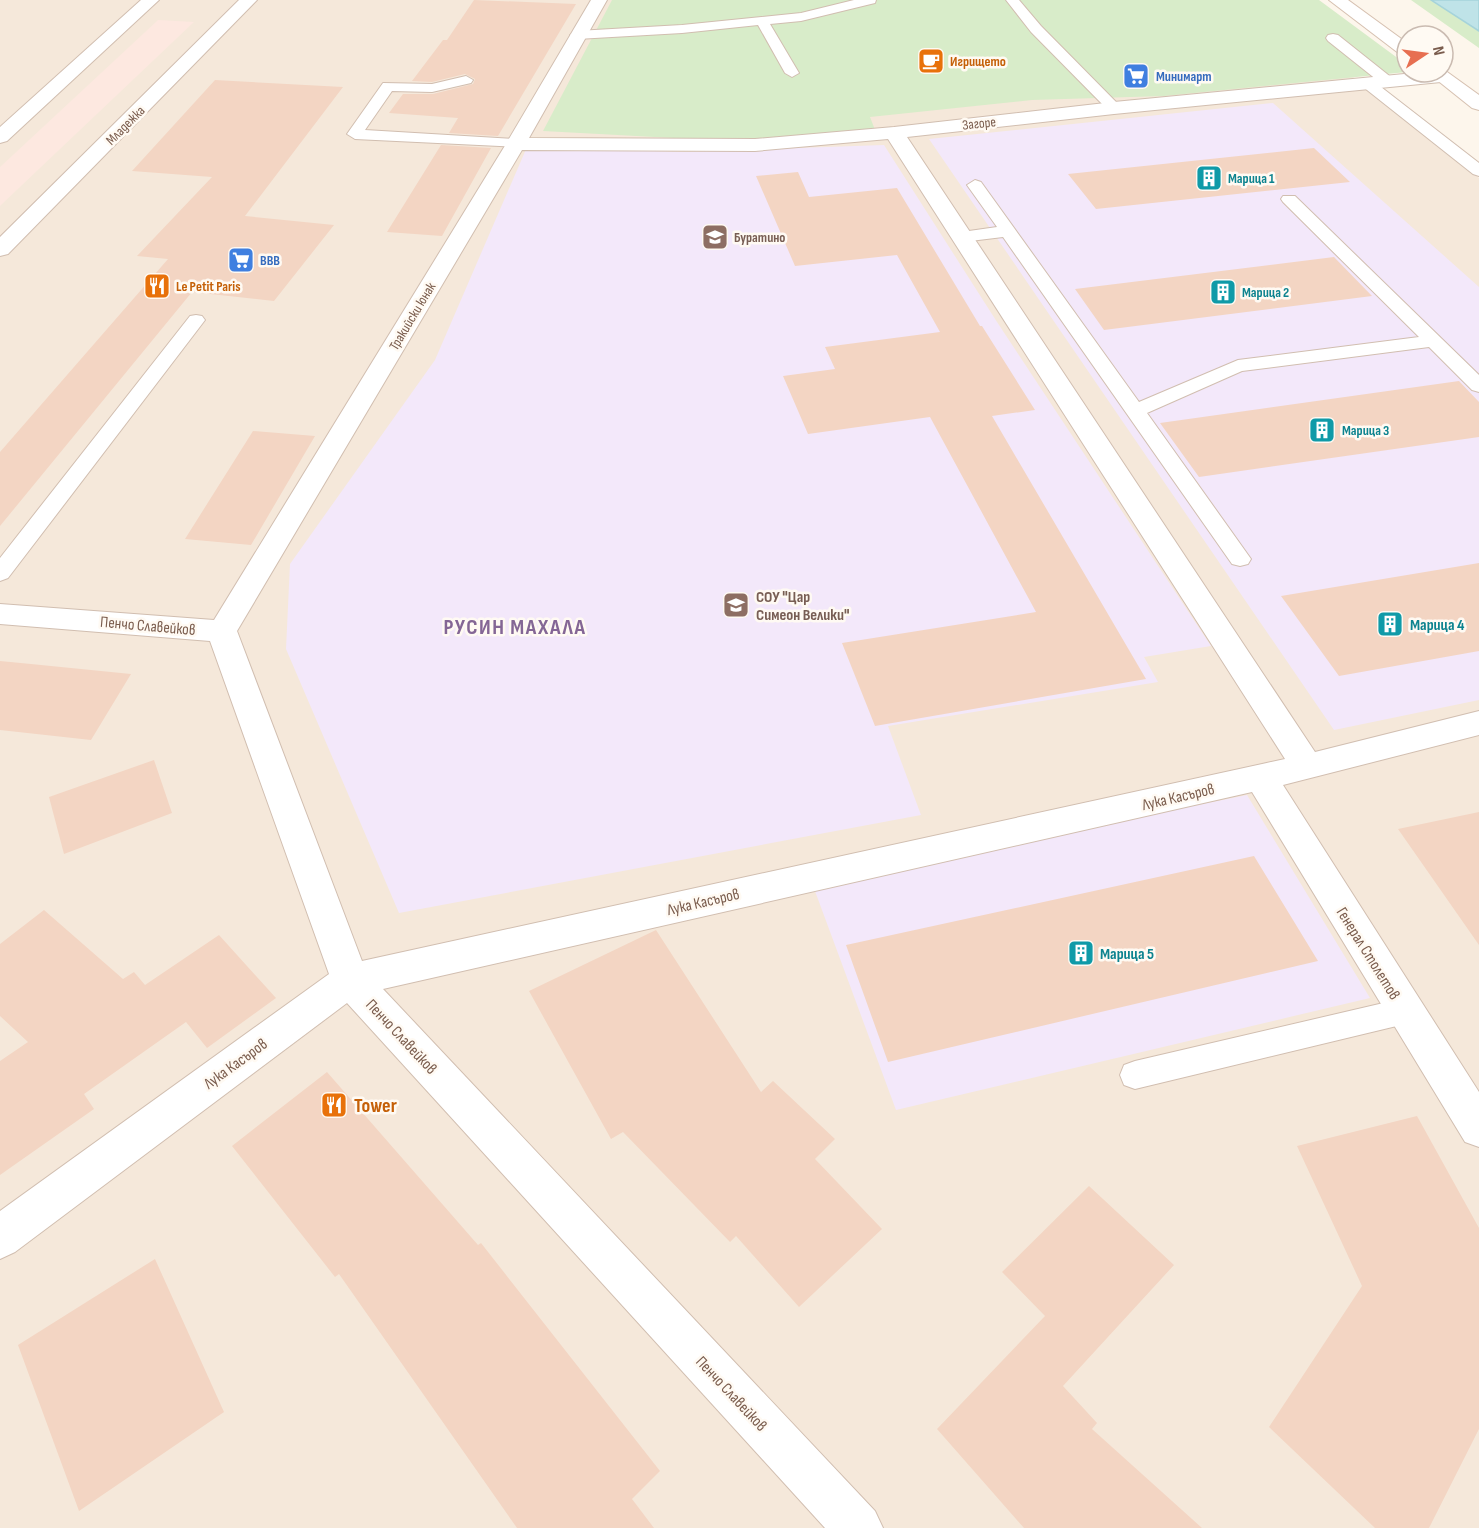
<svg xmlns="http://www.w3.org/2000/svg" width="1479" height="1528" font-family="'Sofia Sans Condensed',sans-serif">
	<rect width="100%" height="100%" fill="#fdf6ec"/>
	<path fill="#f5e8da" d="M0,0h1257l222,178v1350h-1479z"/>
	<path fill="#fde8e0" d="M158,20l36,2 -194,184v-39z"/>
	<path fill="#f3e8fa" d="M1273,103l206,184v413l-145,30 -405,-591z
		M884,145l113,177 214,324 -67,11 14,25 -270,44 33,89 -522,98 -113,-264 4,-85 145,-204 92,-213 158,5z
		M1247,795l123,203 -474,112 -84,-227z"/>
	<path fill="#d8ecc9" d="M612,0h707l88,65v7l-243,24 -132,4 -162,17 7,18 -129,7 -205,-11z
		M1411,0h20l48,31v17z"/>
	<path fill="#bfe3e8" stroke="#a5d3da" stroke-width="1.5" d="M1431,0h48v31z"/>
	<path fill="#f3d5c3" d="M474,0l102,4 -78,132 -49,-3 9,-15 -69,-5 14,-19h30l40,-10 2,-5 -10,-5 -33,8 -20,-1 31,-41h4z
		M215,80l128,7 -98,129 89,9 -60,76 -82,-9 -192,234v-74l168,-193 -31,-3 75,-79 -80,-6z
		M441,145l50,3 -49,88 -55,-4z
		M1314,148l36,34 -254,27 -28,-35z
		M798,172l11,25 88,-9 83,138h2l53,84 -43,6 154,263 -271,47 -33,-83 194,-31 -106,-195 -122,17 -25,-58 52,-7 -10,-22 115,-15 -43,-77 -102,11 -39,-90z
		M1334,257l38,39 -268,34 -29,-41z
		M1459,381l20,21v35l-280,40 -39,-54z
		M253,431l62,5 -64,109 -66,-6z
		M1479,563v88l-140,25 -58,-80z
		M0,661l31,3 100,10 -40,66 -91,-10z
		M154,760l18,53 -108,41 -15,-57z
		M1479,812v133l-81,-116z
		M1254,856l64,105 -430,101 -42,-117z
		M44,910l79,69 11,-7 11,13 74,-50 57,63 -69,50 -21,-26 -102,72 10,15 -94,66v-114l28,-19 -28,-26v-72z
		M656,930l105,162 12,-11 62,58 -20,20 67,70 -83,78 -63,-71 -6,6 -107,-110 -12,7 -82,-148z
		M327,1072l151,173 3,-2 179,228 -28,28 22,29h-137l-178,-254 -4,3 -103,-131z
		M1417,1116l62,112v201l-50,99h-54l-106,-101 93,-141 -65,-140z
		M1089,1186l85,79 -111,121 34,37 -5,6 110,99h-178l-87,-99 108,-113 -43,-44z
		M155,1259l69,153 -145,99 -61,-166z"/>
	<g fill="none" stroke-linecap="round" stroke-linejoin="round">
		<defs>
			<path id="lane" d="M854,0h22l-1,3 -74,18 -31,3 29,49 -7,4 -7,-4 -27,-48 -76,8 -105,6 -7,-4 7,-4 105,-6 119,-12z
				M1006,0h13l22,26 78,79 2,3 -2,3h-10l-78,-79z
				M1333,34l5,1 54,43 2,3 -2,3h-10l-54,-43 -2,-3 2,-3z
				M466,76l7,4 -2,3 -39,9 -40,-1 -27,39 151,9 5,2 3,3 -3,3 -166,-8 -8,-5 36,-51 49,1z
				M1367,79l5,1 107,83v13l-6,-2 -111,-88 -2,-3z
				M975,180l6,2 158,220 99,-42 181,-23 -136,-135 -2,-3 2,-3h12l184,179v17l-7,-2 -43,-43 -187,24 -95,42 104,146 -3,5 -8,2 -8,-2 -229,-327 -41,5 -8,-5 8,-5 35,-5 -30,-42z
				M196,315l6,1 3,4 -3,4 -194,254 -8,3v-23l190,-242z
				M1405,998l10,4 5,9 -5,9 -10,4 -270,65 -11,-4 -4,-10 4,-10 11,-4z"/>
			<path id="street" d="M141,0h18l-152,141 -7,2v-16z
				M239,0h18l-249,254 -8,2v-19z
				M591,0h16l-78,138 226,1 139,-12 220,-25 311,-30 18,-1 7,5 -2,4 -7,2 -327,32 -207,23 408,615 164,-41v24l-196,50 196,307v55l-14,-5 -213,-350 -869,197 492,522 8,17h-58l-478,-525 -332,249 -15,7v-48l329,-237 -119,-333 -210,-17v-20l214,16 292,-476zM888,139l397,620 -923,202 -125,-330 285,-481 233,1z"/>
			<path id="secondary" d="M1329,0h19l59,43v13l-6,-1z
				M1443,69l36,26v15l-7,-2 -45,-36h16z"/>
		</defs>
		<use href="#lane" stroke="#d1beb0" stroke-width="2"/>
		<use href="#street" stroke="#d1beb0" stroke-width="2"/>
		<use href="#secondary" stroke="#d6c0b0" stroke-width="2"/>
		<use href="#lane" fill="#fff" fill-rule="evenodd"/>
		<use href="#street" fill="#fff" fill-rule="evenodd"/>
		<use href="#secondary" fill="#fff" fill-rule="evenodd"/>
	</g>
	<defs>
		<symbol id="cafe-square" viewBox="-11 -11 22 22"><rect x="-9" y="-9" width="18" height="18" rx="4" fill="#e8710a" stroke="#fffaf3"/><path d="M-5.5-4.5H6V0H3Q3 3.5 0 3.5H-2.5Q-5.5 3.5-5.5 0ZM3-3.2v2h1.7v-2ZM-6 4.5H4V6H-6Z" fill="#fff"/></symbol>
		<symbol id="supermarket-square" viewBox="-11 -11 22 22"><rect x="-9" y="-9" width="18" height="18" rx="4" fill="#3f7fe0" stroke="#fffaf3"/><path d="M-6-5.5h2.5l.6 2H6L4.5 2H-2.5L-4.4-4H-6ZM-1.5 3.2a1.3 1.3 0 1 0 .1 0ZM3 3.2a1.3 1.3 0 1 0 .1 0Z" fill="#fff"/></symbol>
		<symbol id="building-square" viewBox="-11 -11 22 22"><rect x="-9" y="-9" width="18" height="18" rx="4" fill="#0f9aa8" stroke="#fffaf3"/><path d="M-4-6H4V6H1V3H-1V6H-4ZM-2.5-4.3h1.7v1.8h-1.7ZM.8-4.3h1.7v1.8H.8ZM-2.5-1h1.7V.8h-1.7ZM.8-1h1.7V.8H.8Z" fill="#fff"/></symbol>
		<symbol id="school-square" viewBox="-11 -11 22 22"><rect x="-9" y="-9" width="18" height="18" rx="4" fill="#8d6e63" stroke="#fffaf3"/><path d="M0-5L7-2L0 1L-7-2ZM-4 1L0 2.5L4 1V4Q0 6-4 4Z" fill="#fff"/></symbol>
		<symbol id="restaurant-square" viewBox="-11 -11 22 22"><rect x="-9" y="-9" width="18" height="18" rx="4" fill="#e8710a" stroke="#fffaf3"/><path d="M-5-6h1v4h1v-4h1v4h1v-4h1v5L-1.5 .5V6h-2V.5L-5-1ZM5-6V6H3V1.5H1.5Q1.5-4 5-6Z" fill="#fff"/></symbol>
	</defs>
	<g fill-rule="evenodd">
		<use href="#cafe-square" x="916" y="46" width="30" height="30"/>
		<use href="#supermarket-square" x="1121" y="61" width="30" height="30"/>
		<use href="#building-square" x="1194" y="163" width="30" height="30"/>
		<use href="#school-square" x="700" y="222" width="30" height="30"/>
		<use href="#supermarket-square" x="226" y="245" width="30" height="30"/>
		<use href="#restaurant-square" x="142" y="271" width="30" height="30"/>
		<use href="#building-square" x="1208" y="277" width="30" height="30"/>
		<use href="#building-square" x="1307" y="415" width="30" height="30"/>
		<use href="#school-square" x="721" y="590" width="30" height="30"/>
		<use href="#building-square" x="1375" y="609" width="30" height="30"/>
		<use href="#building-square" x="1066" y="938" width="30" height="30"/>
		<use href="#restaurant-square" x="319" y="1090" width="30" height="30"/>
	</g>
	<g text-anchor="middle" stroke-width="5" stroke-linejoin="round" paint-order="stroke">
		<g font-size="14" font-weight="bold" fill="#c56008" stroke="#fffaf3" text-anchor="start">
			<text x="950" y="66">Игрището</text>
			<text x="176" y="291">Le Petit Paris</text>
		</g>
		<g font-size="14" font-weight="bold" fill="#366cbe" stroke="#fffaf3" text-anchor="start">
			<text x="1156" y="81">Минимарт</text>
			<text x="260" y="265">ВВВ</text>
		</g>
		<g font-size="14" fill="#7a5c4d" stroke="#fffaf3">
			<text transform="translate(979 123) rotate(-6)" y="5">Загоре</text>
			<text transform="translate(125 125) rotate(-45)" y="5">Младежка</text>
			<text transform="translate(412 316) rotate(-59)" y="5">Тракийски юнак</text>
		</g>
		<g font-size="14" font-weight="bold" fill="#0d838f" stroke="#fffaf3" text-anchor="start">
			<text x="1228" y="183">Марица 1</text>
			<text x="1242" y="297">Марица 2</text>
			<text x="1342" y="435">Марица 3</text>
		</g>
		<g font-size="14" font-weight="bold" fill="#785e54" stroke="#fffaf3" text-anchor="start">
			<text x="734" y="242">Буратино</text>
		</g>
		<g font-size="16" font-weight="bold" fill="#785e54" stroke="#fffaf3" text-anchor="start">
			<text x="756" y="602">СОУ "Цар<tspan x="756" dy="18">Симеон Велики"</tspan></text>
		</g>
		<g font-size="16" font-weight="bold" fill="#0d838f" stroke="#fffaf3" text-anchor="start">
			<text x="1410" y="630">Марица 4</text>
			<text x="1100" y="959">Марица 5</text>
		</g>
		<g font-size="16" fill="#7a5c4d" stroke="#fffaf3">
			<text transform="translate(148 625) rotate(5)" y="6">Пенчо Славейков</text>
			<text transform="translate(1178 796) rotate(-13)" y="6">Лука Касъров</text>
			<text transform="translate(703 901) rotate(-13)" y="6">Лука Касъров</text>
			<text transform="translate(1369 953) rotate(58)" y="6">Генерал Столетов</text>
			<text transform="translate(402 1036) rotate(47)" y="6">Пенчо Славейков</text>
			<text transform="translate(235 1063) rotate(-36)" y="6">Лука Касъров</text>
			<text transform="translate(732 1393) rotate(47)" y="6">Пенчо Славейков</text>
		</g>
		<g font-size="20" font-weight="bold" fill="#c56008" stroke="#fffaf3" text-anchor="start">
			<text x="354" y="1112">Tower</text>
		</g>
		<g font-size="22" font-weight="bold" letter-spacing="1.5" fill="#846695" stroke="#fffaf3">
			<text x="515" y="634">РУСИН МАХАЛА</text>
		</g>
	</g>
	<g transform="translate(1425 54) rotate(77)"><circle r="28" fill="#fffaf3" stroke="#cabbb1" stroke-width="1.5"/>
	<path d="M0-4.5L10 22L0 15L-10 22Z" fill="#e76f51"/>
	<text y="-9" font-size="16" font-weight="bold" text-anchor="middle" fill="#7a5c4d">N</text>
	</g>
</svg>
